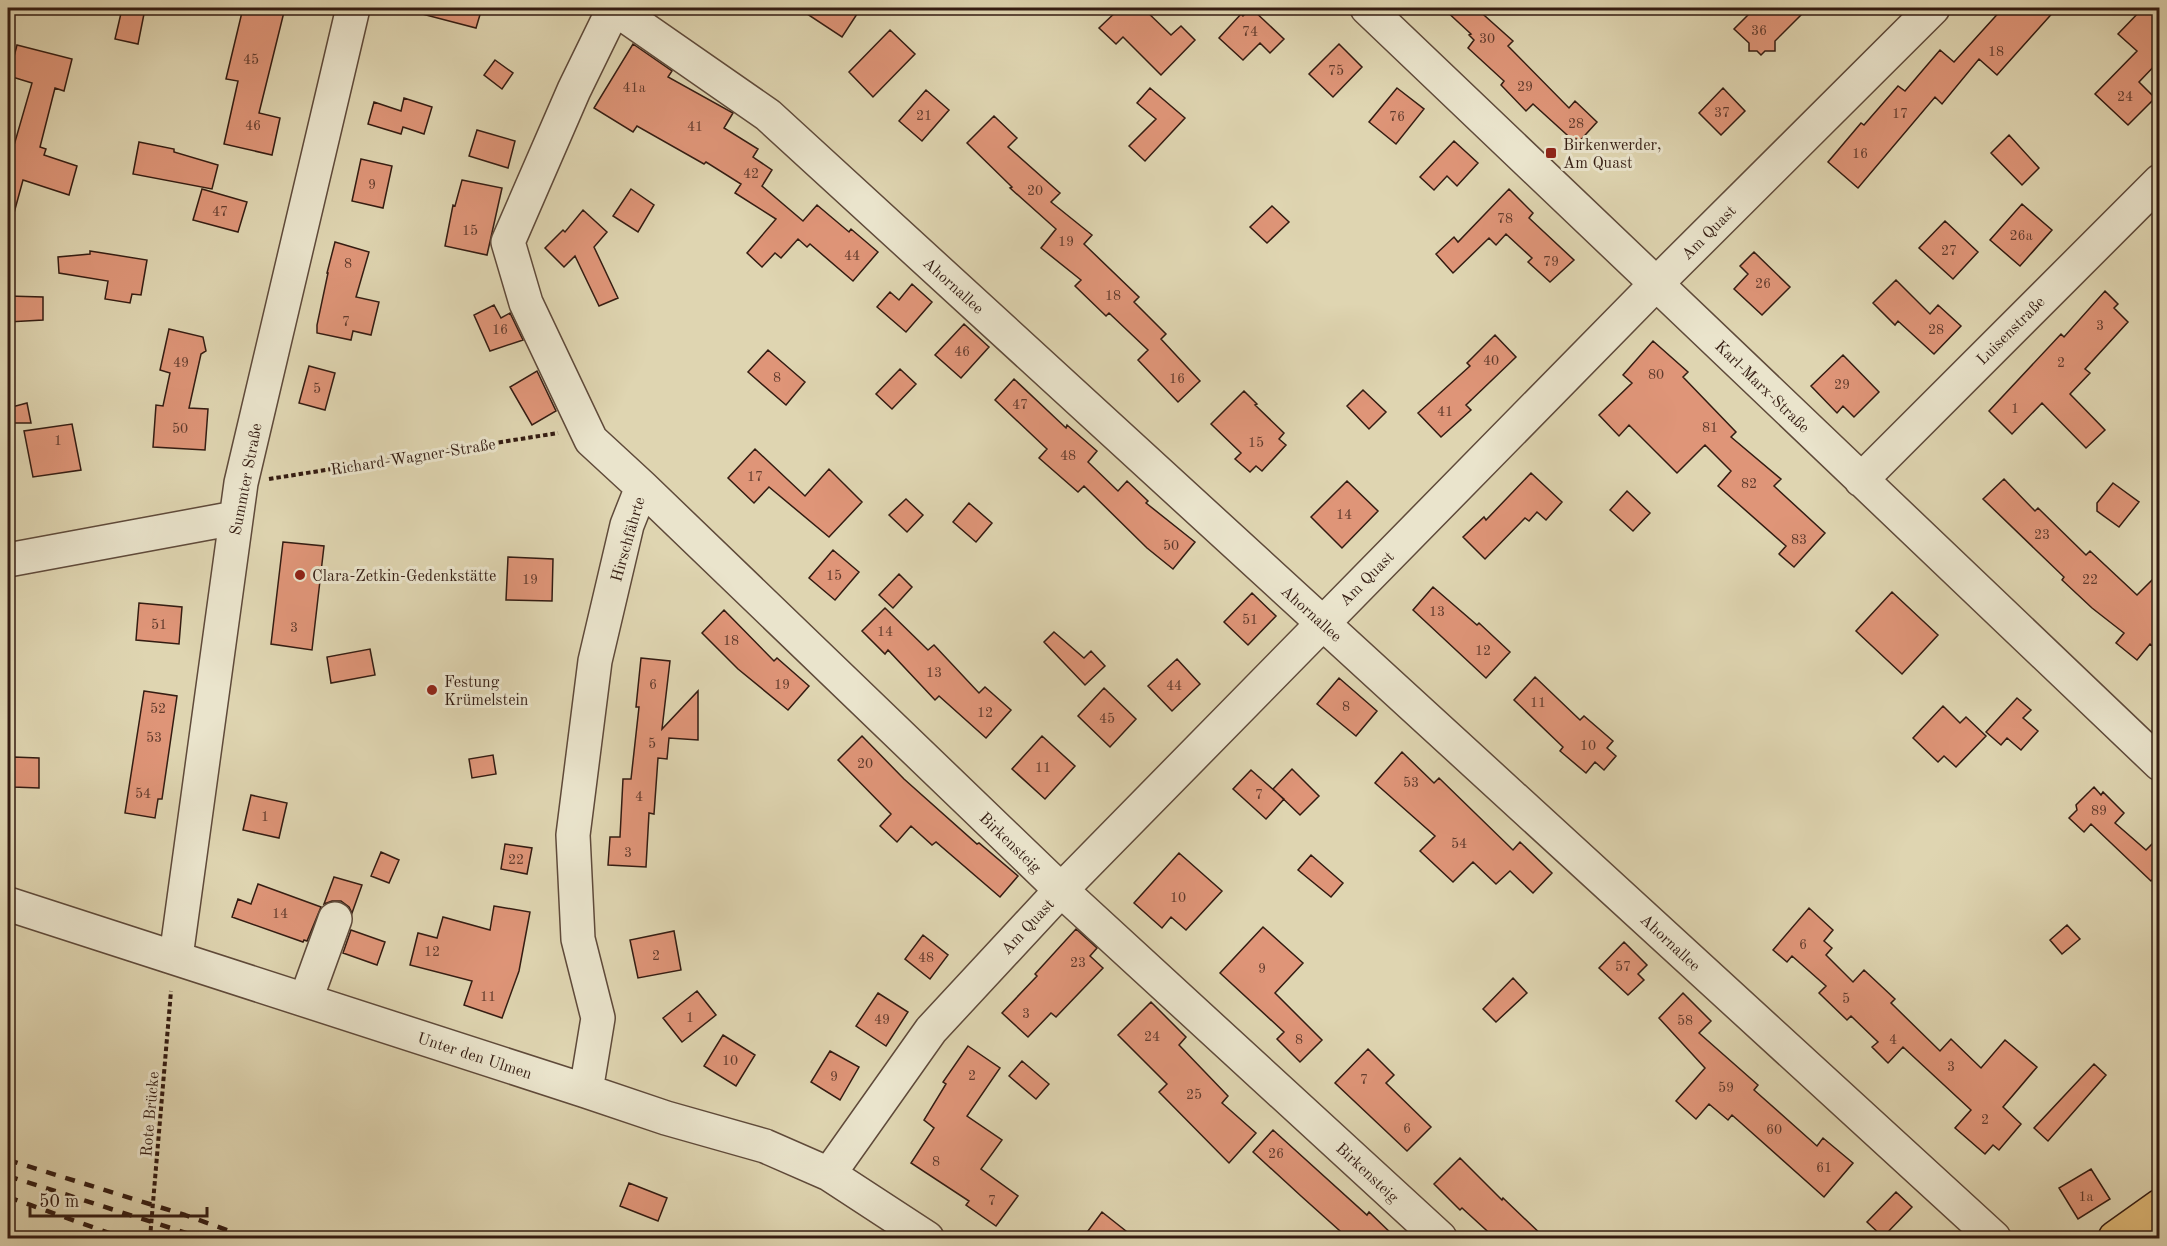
<svg xmlns="http://www.w3.org/2000/svg" width="2167" height="1246" font-family="'Old Standard TT',serif">
	<rect width="100%" height="100%" fill="#dfd5b1"/>
	<filter id="stains"><feTurbulence type="fractalNoise" baseFrequency=".00333" numOctaves="4"/><feColorMatrix values="0 0 0 0 .2 0 0 0 0 .09 0 0 0 0 .02 0 0 0 .5 -.17"/></filter>
	<radialGradient id="worn" r=".72"><stop offset=".6" stop-color="#630" stop-opacity="0"/><stop offset="1" stop-color="#630" stop-opacity=".3"/></radialGradient>
	<path fill="#df9578" stroke="#341c12" stroke-width="1.5" d="M243,8h42l-26,105 21,5 -8,37 -48,-11 14,-63 -12,-2z
		M423,8h59l-6,20 -54,-14z
		M798,8h63l-19,29z
		M1120,8h23l28,27 10,-9 14,14 -34,35 -38,-38 -7,7 -17,-16z
		M1251,8l33,31 -14,14 -10,-10 -17,17 -24,-22 22,-24 2,2z
		M1443,8h33l37,33 -5,5 61,62 6,-7 22,21 -20,22 -44,-40 -7,7 -25,-26 3,-4 -36,-33 6,-8 -5,-5 2,-1z
		M1749,8h59l-33,33v10h-10l-4,4 -4,-4h-8v-8l-15,-14 15,-15z
		M2003,8h54l-60,67 -18,-16 -37,45 -7,-7 -77,91 -30,-26 33,-39 3,2 34,-39 7,5 35,-41 14,12z
		M2143,8h17v52l-21,22 16,16 -27,27 -33,-31 42,-43 -19,-17z
		M122,9l22,5 -6,30 -23,-5z
		M890,30l25,24 -42,43 -24,-25z
		M633,44l39,27 -4,6 65,36 -9,15 34,21 -5,8 19,13 -10,16 41,35 14,-16 32,27 2,-3 27,23 -25,29 -43,-37 -3,3 -9,-8 -17,19 -6,-5 -13,14 -15,-14 29,-34 -41,-26 6,-9 -35,-22 -2,2 -67,-38 -4,6 -39,-24z
		M1339,44l23,23 -29,30 -24,-23z
		M17,45l55,14 -8,32 -9,-3 -15,59 6,2 -2,6 33,11 -8,29 -46,-15 -9,33h-6v-47l24,-83 -23,-7z
		M495,60l18,13 -11,16 -18,-14z
		M1150,88l35,30 -40,43 -16,-15 27,-27 -19,-16z
		M1397,88l27,21 -28,35 -27,-22z
		M1723,88l22,23 -24,24 -22,-22z
		M926,90l23,20 -27,31 -23,-20z
		M404,98l28,9 -8,27 -21,-7 -2,7 -33,-10 6,-22 27,9z
		M994,116l23,22 -9,9 52,46 -9,9 41,33 -8,9 55,53 -5,5 32,32 -5,5 39,42 -22,21 -40,-42 10,-10 -39,-37 -3,3 -31,-30 6,-6 -40,-32 15,-19 -46,-41 2,-1 -45,-44z
		M477,130l38,11 -7,27 -39,-12z
		M2009,135l30,33 -17,17 -31,-32z
		M1454,141l24,22 -21,23 -10,-10 -13,14 -14,-13z
		M139,142l35,7v3l44,13 -6,24 -79,-15z
		M361,159l31,7 -9,42 -31,-7z
		M462,180l40,8 -15,67 -42,-9 8,-41 2,1z
		M202,189l45,13 -9,30 -45,-12z
		M631,189l23,16 -16,27 -25,-16z
		M1509,189l24,24 -4,5 45,42 -24,22 -22,-20 4,-4 -26,-24 -10,11 -7,-7 -36,35 -17,-19 18,-17 4,5z
		M2022,204l30,26 -32,36 -30,-26z
		M1272,206l17,16 -22,21 -17,-16z
		M583,210l24,22 -13,15 24,51 -19,8 -24,-50 -11,11 -19,-19 18,-18 2,2z
		M1945,221l33,31 -25,27 -34,-31z
		M335,242l34,10 -13,45 23,5 -8,33 -18,-4 -2,9 -34,-7v-8l11,-52h-1z
		M90,251l57,9 -6,35 -9,-1 -2,9 -25,-4 3,-18 -49,-8 -1,-16 32,-3z
		M1754,252l36,35 -28,28 -28,-26 14,-15 -8,-8z
		M1896,280l34,34 8,-9 23,21 -27,28 -36,-33 -3,4 -22,-22z
		M912,284l20,18 -26,30 -29,-25 13,-15 9,8z
		M2105,291l13,13 -4,4 14,14 -43,47 5,4 -20,21 35,36 -19,18 -44,-45 -30,31 -23,-23 72,-77 3,3z
		M8,296l35,1v23l-35,2z
		M494,305l7,13 9,-5 13,27 -33,11 -16,-36z
		M964,324l25,23 -28,31 -26,-23z
		M169,329l34,8 3,14 -5,3 -12,54 19,1 -3,41 -52,-3 3,-42 7,1 7,-33 -10,-3z
		M1495,335l21,22 -50,48 5,5 -30,27 -23,-24 52,-47 -3,-3z
		M1653,341l35,31 -5,5 53,55 -5,5 50,42 -7,7 51,47 -31,34 -15,-13 7,-8 -68,-60 13,-15 -26,-26 -28,28 -48,-48 -10,11 -20,-21 33,-32 -9,-8z
		M768,350l37,32 -19,23 -38,-33z
		M1843,355l36,37 -25,25 -11,-11 -6,7 -26,-27z
		M309,366l26,7 -10,37 -26,-7z
		M900,369l16,15 -24,25 -16,-15z
		M537,371l19,40 -24,14 -22,-38z
		M1014,379l52,49 1,-3 30,26 -9,11 30,29 9,-10 21,20 -2,2 49,39 -22,27 -26,-21 -63,-62 -6,6 -39,-34 8,-9 -52,-49z
		M1363,390l23,22 -17,17 -22,-23z
		M1244,391l13,13 -2,1 29,28 -5,6 7,6 -24,26 -6,-5 -6,6 -15,-13 6,-6 -30,-29z
		M27,403l4,20h-23v-15z
		M72,424l9,46 -48,7 -9,-46z
		M755,449l50,47 24,-27 33,33 -33,35 -60,-50 -15,16 -26,-25z
		M1531,473l31,29 -16,18 -9,-8 -8,9 -4,-3 -40,41 -22,-22 21,-20 2,3z
		M2004,479l31,32 3,-3 48,47 4,-4 47,44 23,-23v80l-10,-8 -13,16 -21,-17 8,-10 -32,-25 -30,-28 2,-3 -81,-78z
		M1347,481l31,30 -36,37 -31,-31z
		M2113,483l26,19 -20,25 -22,-16v-8z
		M1627,491l23,22 -17,18 -23,-21z
		M906,499l17,16 -16,17 -18,-17z
		M969,503l23,20 -16,19 -23,-20z
		M283,542l41,4 -12,104 -41,-6z
		M833,550l26,22 -24,28 -26,-22z
		M508,557l45,2 -1,42 -46,-1z
		M899,574l13,13 -19,21 -14,-13z
		M1433,587l44,38 2,-2 31,29 -24,26 -73,-68z
		M1892,592l46,43 -36,39 -46,-43z
		M1252,593l24,23 -28,29 -24,-23z
		M139,603l43,4 -3,37 -43,-4z
		M885,608l43,42 6,-5 45,48 6,-6 26,23 -25,28 -47,-42 -4,4 -47,-50 -3,4 -23,-23z
		M724,610l50,51 3,-3 32,28 -21,24 -50,-41 -36,-36z
		M1054,632l30,26 7,-7 14,15 -20,19 -41,-43z
		M370,649l5,26 -44,8 -4,-26z
		M641,658l29,3 -8,68 36,-38v49l-29,-2 -2,21 -9,-1 -4,56 -5,-1 -3,54 -38,-2 2,-28h10l3,-58h8l8,-72h-3z
		M1177,659l23,25 -28,27 -24,-25z
		M1535,677l45,43 4,-4 29,25 -6,7 9,8 -12,14 -9,-8 -9,11 -26,-22 3,-4 -49,-47z
		M1339,678l38,33 -21,25 -39,-32z
		M1104,688l32,31 -26,28 -32,-31z
		M144,691l33,5 -15,103h-4l-3,19 -30,-5z
		M2017,698l14,12 -8,8 15,13 -17,19 -14,-12 -6,7 -15,-13z
		M1943,706l17,17 6,-6 20,19 -30,31 -12,-11 -6,6 -25,-24z
		M862,736l42,43 73,65 2,-1 39,33 -18,21 -64,-55 -4,3 -21,-19 -14,16 -17,-16 11,-12 -53,-54z
		M1042,736l33,30 -30,33 -33,-30z
		M1402,752l32,31 5,-5 74,72 7,-8 32,31 -19,20 -23,-22 -14,13 -23,-22 -20,20 -33,-31 15,-15 -60,-53z
		M493,755l3,19 -24,4 -3,-19z
		M13,757l26,1v30l-26,-1z
		M1292,769l27,27 -19,19 -27,-26z
		M1251,770l33,29 -18,20 -33,-30z
		M2094,787l7,8 2,-3 21,21 -9,10 31,27 14,-14v36l-9,9 -60,-57 -7,8 -15,-14 8,-8 -1,-5z
		M251,795l36,8 -8,35 -36,-8z
		M505,844l27,4 -5,26 -26,-5z
		M381,852l18,8 -10,23 -18,-7z
		M1179,853l43,38 -36,39 -15,-13 -9,11 -28,-25z
		M1311,855l32,28 -12,14 -33,-27z
		M334,877l28,8 -10,28 -3,-6 -8,-6h-9l-8,3z
		M258,884l63,23 -14,34 -3,-1 -1,2 -71,-25 6,-18 13,5z
		M494,906l36,6 -11,59 -17,47 -38,-13 8,-24 -62,-16 8,-32 19,5 6,-21 47,13z
		M1809,908l24,22 -9,11 8,7 -6,7 27,27 11,-12 31,29 -4,4 49,48 11,-12 30,29 24,-28 32,27 -34,40 18,17 -22,26 -6,-5 -8,9 -30,-26 16,-18 -68,-63 -15,16 -16,-16 6,-5 -27,-26 -4,4 -28,-27 7,-7 -34,-30 -5,6 -14,-12z
		M2067,925l13,14 -18,15 -12,-14z
		M1263,927l40,36 -28,30 47,47 -22,22 -23,-23 7,-7 -64,-59z
		M1076,929l21,19 -7,8 13,12 -47,49 -5,-4 -23,24 -26,-24 35,-37 -2,-2z
		M351,930l34,12 -8,23 -34,-12z
		M674,931l7,39 -43,8 -8,-38z
		M923,935l25,20 -18,24 -25,-20z
		M1624,942l23,23 -9,9 6,6 -16,15 -29,-27z
		M1513,978l14,15 -31,29 -13,-13z
		M697,991l19,24 -34,27 -19,-24z
		M878,993l30,19 -22,34 -30,-20z
		M1683,993l28,28 -12,12 59,52 -4,5 63,56 6,-8 30,25 -29,34 -92,-82 -4,5 -19,-16 -13,15 -20,-18 29,-33 -46,-50z
		M1151,1002l35,35 -7,8 49,51 -6,7 34,30 -27,30 -70,-71 8,-8 -49,-49z
		M723,1035l32,20 -19,31 -32,-20z
		M968,1046l32,22 -33,48 35,24 -21,29 37,27 -22,30 -30,-21 3,-4 -58,-38 23,-35 -10,-8 22,-36 -3,-2z
		M1368,1049l26,26 -8,8 45,44 -24,24 -72,-68z
		M830,1051l29,16 -19,33 -29,-18z
		M1022,1061l27,23 -13,15 -27,-23z
		M2094,1064l12,11 -58,66 -14,-13z
		M1273,1130l94,85 2,-3 28,27h-48l-48,-43 -48,-44z
		M1460,1158l42,42 1,-2 43,41h-50l-34,-31 -2,2 -26,-26z
		M2091,1169l19,30 -32,20 -19,-31z
		M629,1183l38,15 -9,23 -38,-15z
		M1896,1192l16,15 -29,30 -16,-15z
		M1102,1212l34,27h-54z"/>
	<g fill="none" stroke-linecap="round" stroke-linejoin="round">
		<defs>
			<path id="minor" d="M614,8l154,107 1226,1123
				M1367,8l793,756
				M1861,480l299,-299
				M642,487l419,403 379,348
				M8,560l227,-42
				M8,904l578,187 80,27 99,28 64,28 98,64
				M176,957l65,-474 112,-475
				M306,999l29,-80
				M586,1091l12,-73 -20,-79 -5,-104 22,-174 32,-136 15,-38 -51,-47 -65,-137 -18,-61 66,-152 40,-82
				M829,1174l102,-144 130,-140 596,-607 276,-275"/>
			<path id="major" d="M2115,1238l45,-32"/>
		</defs>
		<use href="#minor" stroke="#5f4a3a" stroke-width="36"/>
		<use href="#major" stroke="#341c12" stroke-width="36"/>
		<path stroke="#341c12" stroke-width="4" stroke-dasharray="4.5 3" stroke-linecap="butt" d="M269,479l289,-46"/>
		<use href="#minor" stroke="#eae4cc" stroke-width="33"/>
		<use href="#major" stroke="#e0ba78" stroke-width="33"/>
		<path stroke="#341c12" stroke-width="4.5" stroke-dasharray="10 10" stroke-linecap="butt" d="M8,1160l177,55 64,23
			M8,1176l194,62
			M8,1197l115,41"/>
		<path stroke="#341c12" stroke-width="4" stroke-dasharray="4.5 3" stroke-linecap="butt" d="M150,1238l21,-247"/>
	</g>
	<g fill="#8f2418" stroke="#eae4cc" stroke-width="2">
		<rect x="1545" y="147" width="12" height="12" rx="3"/>
		<circle cx="300" cy="575" r="6"/>
		<circle cx="432" cy="690" r="6"/>
	</g>
	<g text-anchor="middle" stroke-width="6" stroke-linejoin="round" paint-order="stroke">
		<g font-size="14" fill="#5f3a2c">
			<text x="1759" y="35">36</text>
			<text x="1250" y="36">74</text>
			<text x="1487" y="43">30</text>
			<text x="1996" y="56">18</text>
			<text x="251" y="64">45</text>
			<text x="1336" y="75">75</text>
			<text x="1525" y="91">29</text>
			<text x="634" y="92">41a</text>
			<text x="2125" y="101">24</text>
			<text x="1722" y="117">37</text>
			<text x="1900" y="118">17</text>
			<text x="924" y="120">21</text>
			<text x="1397" y="121">76</text>
			<text x="1576" y="128">28</text>
			<text x="253" y="130">46</text>
			<text x="695" y="131">41</text>
			<text x="1860" y="158">16</text>
			<text x="751" y="178">42</text>
			<text x="372" y="189">9</text>
			<text x="1035" y="195">20</text>
			<text x="220" y="216">47</text>
			<text x="1505" y="223">78</text>
			<text x="470" y="235">15</text>
			<text x="2021" y="240">26a</text>
			<text x="1066" y="246">19</text>
			<text x="1949" y="255">27</text>
			<text x="852" y="260">44</text>
			<text x="1551" y="266">79</text>
			<text x="348" y="268">8</text>
			<text x="1763" y="288">26</text>
			<text x="1113" y="300">18</text>
			<text x="346" y="326">7</text>
			<text x="2100" y="330">3</text>
			<text x="500" y="334">16</text>
			<text x="1936" y="334">28</text>
			<text x="962" y="356">46</text>
			<text x="1491" y="365">40</text>
			<text x="181" y="367">49</text>
			<text x="2061" y="367">2</text>
			<text x="1656" y="379">80</text>
			<text x="777" y="382">8</text>
			<text x="1177" y="383">16</text>
			<text x="1842" y="389">29</text>
			<text x="317" y="393">5</text>
			<text x="1020" y="409">47</text>
			<text x="2015" y="413">1</text>
			<text x="1445" y="416">41</text>
			<text x="1710" y="432">81</text>
			<text x="180" y="433">50</text>
			<text x="58" y="445">1</text>
			<text x="1256" y="447">15</text>
			<text x="1068" y="460">48</text>
			<text x="755" y="481">17</text>
			<text x="1749" y="488">82</text>
			<text x="1344" y="519">14</text>
			<text x="2042" y="539">23</text>
			<text x="1799" y="544">83</text>
			<text x="1171" y="550">50</text>
			<text x="834" y="580">15</text>
			<text x="530" y="584">19</text>
			<text x="2090" y="584">22</text>
			<text x="1437" y="616">13</text>
			<text x="1250" y="624">51</text>
			<text x="159" y="629">51</text>
			<text x="294" y="632">3</text>
			<text x="885" y="636">14</text>
			<text x="731" y="645">18</text>
			<text x="1483" y="655">12</text>
			<text x="934" y="677">13</text>
			<text x="653" y="689">6</text>
			<text x="782" y="689">19</text>
			<text x="1174" y="690">44</text>
			<text x="1538" y="707">11</text>
			<text x="1346" y="711">8</text>
			<text x="158" y="713">52</text>
			<text x="985" y="717">12</text>
			<text x="1107" y="723">45</text>
			<text x="154" y="742">53</text>
			<text x="652" y="748">5</text>
			<text x="1588" y="750">10</text>
			<text x="865" y="768">20</text>
			<text x="1043" y="772">11</text>
			<text x="1411" y="787">53</text>
			<text x="143" y="798">54</text>
			<text x="1259" y="799">7</text>
			<text x="639" y="801">4</text>
			<text x="2099" y="815">89</text>
			<text x="265" y="821">1</text>
			<text x="1459" y="848">54</text>
			<text x="628" y="857">3</text>
			<text x="516" y="864">22</text>
			<text x="1178" y="902">10</text>
			<text x="280" y="918">14</text>
			<text x="1803" y="949">6</text>
			<text x="432" y="956">12</text>
			<text x="656" y="960">2</text>
			<text x="926" y="962">48</text>
			<text x="1078" y="967">23</text>
			<text x="1623" y="971">57</text>
			<text x="1262" y="973">9</text>
			<text x="488" y="1001">11</text>
			<text x="1846" y="1003">5</text>
			<text x="1026" y="1018">3</text>
			<text x="690" y="1022">1</text>
			<text x="882" y="1024">49</text>
			<text x="1685" y="1025">58</text>
			<text x="1152" y="1041">24</text>
			<text x="1299" y="1044">8</text>
			<text x="1893" y="1044">4</text>
			<text x="730" y="1065">10</text>
			<text x="1951" y="1071">3</text>
			<text x="972" y="1080">2</text>
			<text x="834" y="1081">9</text>
			<text x="1364" y="1084">7</text>
			<text x="1726" y="1092">59</text>
			<text x="1194" y="1099">25</text>
			<text x="1985" y="1124">2</text>
			<text x="1407" y="1133">6</text>
			<text x="1774" y="1134">60</text>
			<text x="1276" y="1158">26</text>
			<text x="936" y="1166">8</text>
			<text x="1824" y="1172">61</text>
			<text x="2086" y="1201">1a</text>
			<text x="992" y="1205">7</text>
		</g>
		<g font-size="16" fill="#341c12" stroke="#eae4cc" text-anchor="start">
			<text x="1563" y="150">Birkenwerder,<tspan x="1563" dy="18">Am Quast</tspan></text>
			<text x="312" y="581">Clara-Zetkin-Gedenkstätte</text>
			<text x="444" y="687">Festung<tspan x="444" dy="18">Krümelstein</tspan></text>
		</g>
		<g font-size="16" fill="#341c12" stroke="#eae4cc">
			<text transform="translate(1708 232) rotate(-45)" y="6">Am Quast</text>
			<text transform="translate(954 285) rotate(42)" y="6">Ahornallee</text>
			<text transform="translate(2010 330) rotate(-45)" y="6">Luisenstraße</text>
			<text transform="translate(1763 386) rotate(44)" y="6">Karl-Marx-Straße</text>
			<text transform="translate(413 456) rotate(-9)" y="6">Richard-Wagner-Straße</text>
			<text transform="translate(245 479) rotate(-79)" y="6">Summter Straße</text>
			<text transform="translate(627 539) rotate(-74)" y="6">Hirschfährte</text>
			<text transform="translate(1366 578) rotate(-45)" y="6">Am Quast</text>
			<text transform="translate(1312 613) rotate(42)" y="6">Ahornallee</text>
			<text transform="translate(1011 842) rotate(44)" y="6">Birkensteig</text>
			<text transform="translate(1027 926) rotate(-47)" y="6">Am Quast</text>
			<text transform="translate(1671 942) rotate(43)" y="6">Ahornallee</text>
			<text transform="translate(475 1055) rotate(18)" y="6">Unter den Ulmen</text>
			<text transform="translate(149 1114) rotate(-85)" y="6">Rote Brücke</text>
			<text transform="translate(1368 1172) rotate(43)" y="6">Birkensteig</text>
		</g>
	</g>
	<rect width="2167" height="1246" fill="none" stroke="#dfd5b1" stroke-width="30"/>
	<rect x="9" y="9" width="2149" height="1228" fill="none" stroke="#341c12" stroke-width="3"/>
	<rect x="15" y="15" width="2137" height="1216" fill="none" stroke="#341c12" stroke-width="1.5"/>
	<path d="M30 1207v9h177v-9" fill="none" stroke="#341c12" stroke-width="3"/>
	<text x="39" y="1207" font-size="18" fill="#341c12" stroke="#eae4cc" stroke-width="4.5" paint-order="stroke">50 m</text>
	<rect width="100%" height="100%" filter="url(#stains)"/>
	<rect width="100%" height="100%" fill="url(#worn)"/>
</svg>
